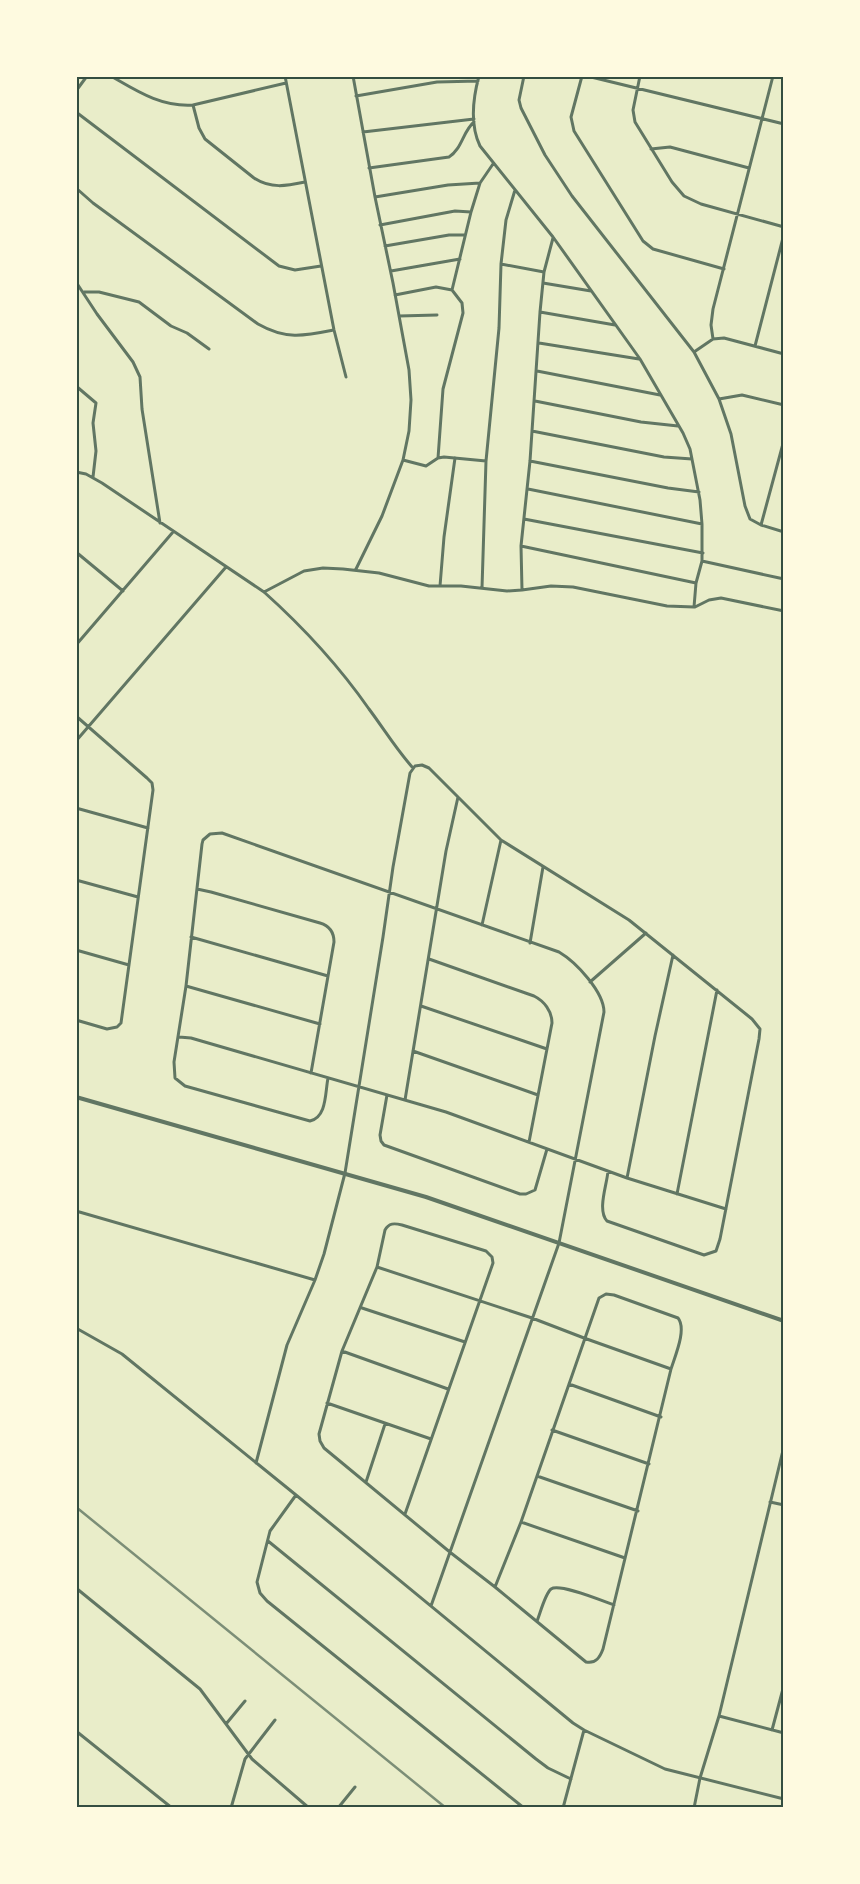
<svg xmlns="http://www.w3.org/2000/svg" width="860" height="1884" font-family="Mulish,sans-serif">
	<rect width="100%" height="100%" fill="#e9edc9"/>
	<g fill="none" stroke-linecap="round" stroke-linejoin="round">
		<path stroke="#617663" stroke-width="3" d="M111,76c26,15 50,31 82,29l93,-22
			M285,76l49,254 12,47
			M353,76l22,121 18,86 16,87 2,30 -2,31 -6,29 -21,56 -26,53
			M479,76c-6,22 -9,49 1,70l73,91 87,122 43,74 7,16 10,51 2,24v37l82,18
			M524,76l-5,24 2,8 24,47 27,41 122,156 25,47 12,35 14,72 5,13 11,6 23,7
			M582,76l-11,41 3,14 69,110 10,8 71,20
			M587,76l197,48
			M640,76l-7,34 2,12 37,60 12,14 17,8 83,23
			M76,91l11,-15
			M356,96l81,-14 41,-1
			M193,105l6,23 6,11 49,39c17,11 32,8 51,4
			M76,112l203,154 16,4 26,-4
			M363,132l111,-13
			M651,149l19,-2 79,21
			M369,168l80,-11c13,-8 14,-26 25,-35
			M76,188l17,15 165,121c28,16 46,12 76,6
			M375,197l73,-12 32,-2 13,-19
			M380,225l75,-14 16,1
			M385,246l64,-11h16
			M501,264l43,8
			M391,271l69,-12
			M76,282l21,32 36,48 7,15 2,32 18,114
			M543,283l48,8
			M84,292h15l40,10 32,24 16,7 22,16
			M395,295l41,-8 16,3
			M540,312l75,13
			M399,316l38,-1
			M713,339l-2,-14 2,-16 60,-233
			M539,343l100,16
			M755,346l29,-112
			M694,352l19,-13 11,-1 60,16
			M537,371l123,24
			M76,386l20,17 -3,20 3,28 -3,26
			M719,399l23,-4 42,10
			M535,401l106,21 37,4
			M532,431l132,26 28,2
			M438,458l5,-69 20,-76 -1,-10 -10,-13 19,-78 9,-29
			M403,460l23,6 12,-8 6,-1 42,4
			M530,461l138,27 31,4
			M76,472l10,2 16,9 162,109c39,35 75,74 105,117 15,20 27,40 44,59
			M528,489l174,35
			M524,519l179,34
			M761,525l23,-85
			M521,546l175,37
			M76,552l47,39
			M440,586l4,-49 11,-79
			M482,588l4,-127 13,-133 2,-64 5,-44 9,-30
			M522,590l-1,-44 9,-85 10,-149 4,-40 9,-34
			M264,592l40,-21 19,-3 20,1 36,4 50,13h32l46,5 15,-1 29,-4 22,1 94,19 27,1 2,-24 6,-22
			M695,607l14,-7 12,-2 63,13
			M76,645l97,-113
			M76,716l71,62 5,5 1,7 -32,233 -4,4 -10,2 -31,-9
			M76,741l150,-174
			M76,808l72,20
			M76,880l62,17
			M197,889l14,3 109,31c10,3 14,9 14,19l-23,131
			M482,925l19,-85
			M191,937l137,39
			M530,943l13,-76
			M76,950l53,15
			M429,959l105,37c10,5 18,15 18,27l-23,119
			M590,982l56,-49
			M186,986l134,38
			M421,1006l126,43
			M179,1037l12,1 255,74 181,66 99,31
			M413,1051l125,44
			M328,1078c-3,15 -1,39 -18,43l-125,-35 -10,-8 -1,-16 12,-76 16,-142 1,-4 7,-6 12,-1 337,119c17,10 45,40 45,60l-45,231 -128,363
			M387,1095l-7,40 1,6 3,4 136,49h6l9,-4 12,-41
			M405,1100l41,-249 12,-54
			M627,1178l28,-142 18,-81
			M677,1194l40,-204
			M76,1211l239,69
			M377,1267l155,51 52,20 87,31
			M362,1308l103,34
			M76,1328l46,26 174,141 277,228 11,7 81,39 119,30
			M342,1351l106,38
			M569,1384l92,33
			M327,1403l104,36
			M552,1430l97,34
			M256,1463l31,-118 28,-65 9,-26 21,-81 38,-236 10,-70 17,-94 5,-7 7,-1 7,3 72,72 128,80 123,99 8,10 -1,10 -39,200 -4,12 -12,4 -97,-34c-10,-11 0,-36 1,-50
			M537,1476l101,35
			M366,1482l19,-58
			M296,1495l-26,36 -13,51 3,11 7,8 257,207
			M770,1502l14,3
			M405,1514l88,-251 -1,-6 -6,-6 -84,-26c-8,-2 -13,-2 -17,5l-8,37 -35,84 -23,83 1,7 4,7 127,105 44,34 91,75c10,2 14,-5 17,-13l68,-280c4,-13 16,-40 7,-51l-64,-23 -8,-1 -7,4 -78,224 -26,65
			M521,1522l104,36
			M268,1541l268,218 12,9 23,11
			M76,1588l124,101 52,70 57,49
			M537,1621c3,-7 8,-27 14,-32 9,-6 51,12 63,16
			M719,1716l65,17
			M226,1724l19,-23
			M772,1730l12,-45
			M76,1731l96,77
			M231,1808l14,-49 30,-39
			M338,1808l17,-21
			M383,1808v-1
			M563,1808l21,-78
			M694,1808l6,-30 19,-62 65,-270"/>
		<path stroke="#617663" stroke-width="4" d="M76,1097l350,100 358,124"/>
		<path stroke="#7c8e77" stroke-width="2.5" d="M76,1507l370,301"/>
	</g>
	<rect width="860" height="1884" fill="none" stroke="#fefae0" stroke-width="155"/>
	<rect x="78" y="78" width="704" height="1728" fill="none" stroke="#344e41" stroke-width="2"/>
</svg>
